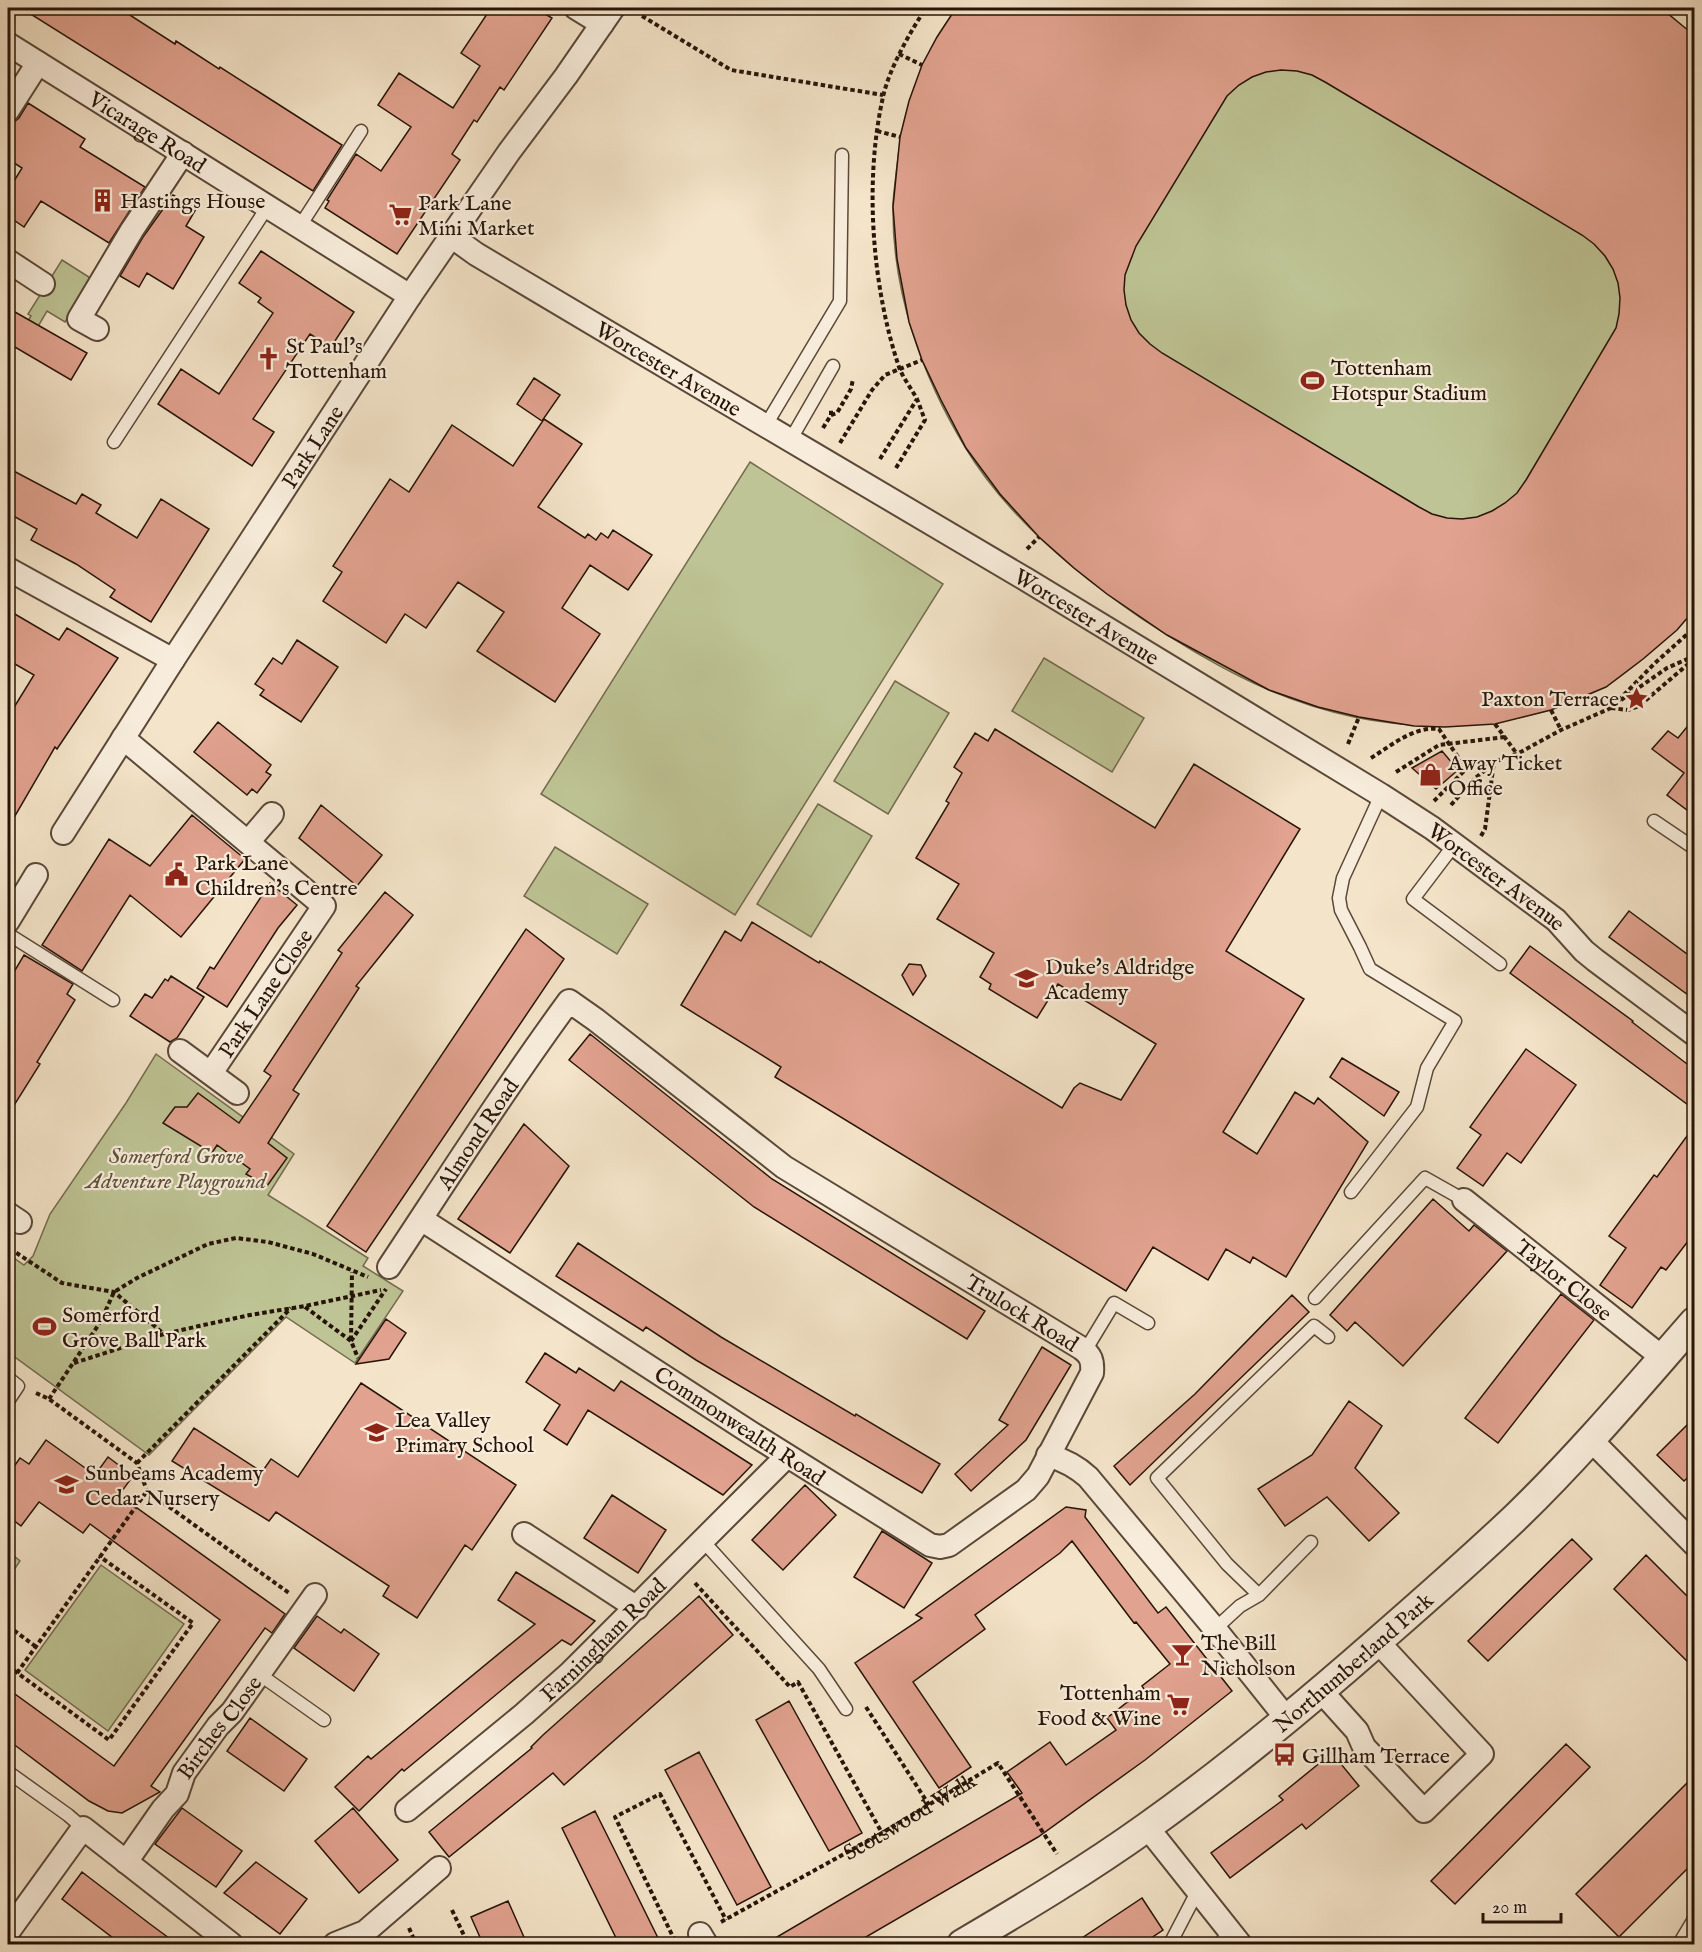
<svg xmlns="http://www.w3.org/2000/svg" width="1702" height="1952" font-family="'IM FELL English',serif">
	<rect width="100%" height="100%" fill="#f4e4c9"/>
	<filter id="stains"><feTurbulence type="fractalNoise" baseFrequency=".00333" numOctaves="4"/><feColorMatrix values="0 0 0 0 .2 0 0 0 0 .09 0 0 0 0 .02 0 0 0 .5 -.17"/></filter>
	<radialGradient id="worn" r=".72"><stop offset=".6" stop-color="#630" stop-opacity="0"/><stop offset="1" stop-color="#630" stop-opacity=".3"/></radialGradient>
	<path fill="#bec495" stroke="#726c4f" stroke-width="1.5" d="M957,8h704l33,28v573c-20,25 -43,44 -68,63 -7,5 -14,11 -22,15 -104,55 -229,48 -335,3 -45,-19 -88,-46 -128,-72 -65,-44 -135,-103 -176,-171 -43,-71 -73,-155 -72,-240 0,-11 2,-22 3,-33 6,-63 23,-115 61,-166z
		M62,260l30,19 -27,43 -18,-11 -11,19 -10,-6 5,-8 -3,-2z
		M750,462l193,122 -208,331 -194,-121z
		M1044,658l100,60 -32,54 -100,-61z
		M895,681l54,32 -61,101 -54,-33z
		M818,804l54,32 -61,101 -54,-33z
		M555,847l93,57 -31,50 -93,-58z
		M156,1054l138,100 -26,41 100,63 -5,8 40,25 -48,72 -69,-46 -137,138 -141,-103v-98l16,11 9,-9 17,-42 76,-111z
		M8,1551l12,10 -12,18z
		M101,1565l83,59 -76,107 -83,-61z"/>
	<path fill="#e1a28f" stroke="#271409" stroke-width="1.5" fill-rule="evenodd" d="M21,8h98l56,36 1,-3 43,28 1,-2 122,78 -29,46z
		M491,8h44l17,10 -48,72 -4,-3 -23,35 -3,-2 -22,34 8,6 -63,94 -72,-46 4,-7 -2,-1 29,-46 25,17 30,-44 -33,-22 21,-32 54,35 27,-42 -19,-13z
		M956,8h705l34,28v573l-18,21 -34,29 -37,28 -55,23 -56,14 -50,3 -31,-1 -55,-9 -41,-10 -49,-17 -102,-55 -60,-41 -33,-26 -35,-31 -39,-43 -34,-46 -25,-48 -19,-40 -13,-38 -12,-63 -4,-52 7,-70 9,-36 13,-36 15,-28zM1281,70l16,1 15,4 13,7 257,153 12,9 11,12 8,13 5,14 2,15 -1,16 -3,14 -90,152 -9,13 -12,10 -13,8 -15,6 -15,2 -15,-1 -15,-4 -13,-7 -257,-154 -12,-9 -11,-11 -8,-13 -5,-15 -2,-15 1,-15 11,-29 91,-150 12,-11 13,-8 14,-5z
		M28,103l57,36 -5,8 65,40 -36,56 -68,-42 -17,26 -16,-11v-25l14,-23 -14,-9v-36l6,-1 5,-4z
		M173,195l23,14 -10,17 18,11 -31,52 -26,-16 -8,14 -19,-11 23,-39z
		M261,251l93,61 -23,35 -21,-13 -57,85 21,13 -22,34 -94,-62 23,-35 38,25 54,-81 -15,-11 3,-4 -22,-15z
		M8,308l79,45 -16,27 -63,-37z
		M534,378l26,17 -18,26 -25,-17z
		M544,419l38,25 -44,63 47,31 3,-4 8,6 5,-7 7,5 5,-8 39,25 -24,35 -38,-25 -28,43 38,26 -45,68 -78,-51 27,-39 -46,-30 -32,46 -21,-14 -19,29 -63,-42 19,-29 -9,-6 57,-87 19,13 43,-67 61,41z
		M8,468l68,36 6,-10 19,11 -5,8 41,25 24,-39 48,30 -58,93 -41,-25 5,-7 -39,-26 -45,-24 6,-11 -29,-16z
		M8,610l51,30 8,-12 51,30 -61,91 -2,-2 -47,81v-111l26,-42 -26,-15z
		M297,640l41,27 -37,55 -41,-27 4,-5 -9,-6 18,-26 9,6z
		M1695,717v99l-28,-21 17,-22 -32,-24 16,-18 10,7z
		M218,722l53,43 -5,7 5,3 -14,18 -5,-4 -5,6 -53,-43z
		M995,729l160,99 39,-64 106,65 -74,122 78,48 -81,133 34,22 38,-62 19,12 4,-6 50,44 -82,135 -33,-20 -3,6 -24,-14 -18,31 -55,-33 -27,44 -351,-214 6,-10 -100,-62 44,-74 16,10 11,-19 67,41 1,-2 242,147 12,-20 6,-5 41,17 35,-56 -98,-60 -21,34 -48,-29 2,-5 -11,-7 14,-24 -57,-34 22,-35 -43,-26 33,-55 -3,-2 16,-28 -8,-6 21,-34 13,8z
		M1442,751l16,19 -22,19 -24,-21z
		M321,805l61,50 -25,31 -58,-48z
		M192,815l53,44 -64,78 -51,-42 -48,76 -40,-26 67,-106 41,27z
		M270,883l27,22 -19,23 -51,79 -30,-19 13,-21 4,2z
		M385,892l28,23 -57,71 3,2 -66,102 6,4 -31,49 19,15 -20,28 -21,-12 4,-5 -33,-24 -5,8 -49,-30 12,-16h12l11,-14 41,30 32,-47 -7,-5 78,-118 -4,-3z
		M1629,911l66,49v40l-86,-63z
		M526,929l38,30 -198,293 -39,-26z
		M1530,946l103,75 -1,1 63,48v40l-185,-137z
		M24,955l49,29 -6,10 8,6 -38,62 3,2 -32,51v-133z
		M909,964l12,1 5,11 -13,19 -11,-20z
		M171,976l33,21 -27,41 -7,4 -40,-26 15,-22 7,4 13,-19 3,2z
		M590,1034l182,145 213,132 -18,28 -213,-132 -185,-147z
		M1526,1049l50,36 -55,78 -14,-10 -24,33 -26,-18 24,-33 -11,-8z
		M1342,1058l57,34 -15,24 -54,-39z
		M524,1124l45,42 -59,87 -52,-34z
		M1695,1125v107l-29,38 -5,-3 -29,41 -32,-23 26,-37 -17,-12 45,-61 3,2z
		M1433,1199l36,32 5,-6 33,26 -104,115 -48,-44 -8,9 -17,-16z
		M578,1243l143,94 134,79 1,-2 84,50 -18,29 -226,-133 -50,-33 -3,4 -87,-55z
		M1561,1294l33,26 -96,123 -33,-25z
		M1292,1295l17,17 -179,173 -16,-19 81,-72z
		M386,1319l20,14 -17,26 -33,5z
		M1042,1347l29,18 -45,75 -55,51 -16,-17 53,-49 -9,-5z
		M545,1353l31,20 3,-5 35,23 7,-10 131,84 -29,30 -135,-85 -21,35 -23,-15 16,-25 -34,-23z
		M361,1383l155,102 -44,65 -7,-5 -48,73 -34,-22 6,-10 -113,-74 -7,9 -97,-60 22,-33 68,44 9,-13 27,18z
		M1349,1401l33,25 -27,42 44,45 -30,28 -42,-44 -42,29 -27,-37 54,-34z
		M1695,1417v54l-11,10 -27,-26z
		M46,1440l49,35 13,-18 25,19 -14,19 166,119 -13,19 -7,-5 -114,158 9,6 -38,21 -14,-2 -19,-10 -81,-61v-51l106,77 106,-146 -130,-96 -7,9 -44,-31 -18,24 -13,-10v-41l12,-17 9,6z
		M805,1485l31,30 -53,55 -31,-30z
		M612,1495l54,35 -28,43 -54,-35z
		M1066,1507l20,3 -1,7 73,96 8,-6 66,84 -87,69 -107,77 -184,107h-89l257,-151 -15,-21 43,-30 16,23 50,-35 -9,-12 37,-29 -2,-3 28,-22 -34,-42 -2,1 -62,-82 -12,12 -85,62 10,14 -72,53 58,85 -32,21 -84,-125 67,-45 -6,-3z
		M882,1531l50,32 -28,45 -50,-31z
		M1572,1539l20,20 -104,102 -20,-20z
		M1646,1555l49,49v65l-81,-80z
		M516,1572l79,49 -24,24 -9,-5 -158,131 -2,-2 -43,42 -24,-24 33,-31 3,3 164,-135 -37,-24z
		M699,1596l34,39 -169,150 -11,-12 -104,84 -20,-25 103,-84 -1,-1 12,-12z
		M317,1616l24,17 3,-4 35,25 -25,37 -60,-43z
		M789,1701l73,132 -33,18 -73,-131z
		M250,1718l57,41 -23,32 -57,-40z
		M1566,1744l24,23 -135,137 -24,-23z
		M699,1752l72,135 -34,18 -72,-135z
		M1332,1753l27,33 -53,43 -4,-5 -72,54 -19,-25 72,-53 -4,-4z
		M1695,1775v86l-76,76 -43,-43z
		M182,1808l60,43 -26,36 -61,-43z
		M353,1808l45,52 -39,33 -44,-52z
		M595,1811l17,34 49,99h-42l-57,-116z
		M256,1862l51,37 -27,35 -56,-41z
		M82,1872l68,52 27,20h-56l-59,-45z
		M1142,1898l21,32 -21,14h-69z
		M508,1901l19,43h-44l-12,-27z"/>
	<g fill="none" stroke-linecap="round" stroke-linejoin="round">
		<defs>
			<path id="service" d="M300,226l61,-95
				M766,425l74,-124 2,-146
				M791,439l42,-73
				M114,442l154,-236
				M1654,821l40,27
				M1454,845l-41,54 87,65
				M8,934l105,66
				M1351,1192l66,-85 10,-39 28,-47 -85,-52 -10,-22 -19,-37 -2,-12 4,-20 38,-83
				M1315,1298l110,-120 39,22
				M1085,1351l29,-48 34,20
				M8,1378l10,8 -10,15
				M703,1541l116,128 27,40
				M1259,1595l-32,-31 -70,-86 157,-152 14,11
				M1215,1629l25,-23 19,-11 52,-53
				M259,1674l65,46
				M8,1772l60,43 15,13
				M1170,1944l27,-52
				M1221,1944l7,-13
				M1679,1944l15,-25"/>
			<g id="minor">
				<path d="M576,8l26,16"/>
				<path id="s2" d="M8,44l402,252"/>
				<path d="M8,110l30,-47"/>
				<path id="s3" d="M451,236l25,18 138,82 413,244 354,215 51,33 124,92 28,31 11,9 99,74"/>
				<path d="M8,261l35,23"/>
				<path d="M97,329l-18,-10 53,-89 51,-77"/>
				<path d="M8,569l165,91"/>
				<path d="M123,738l201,168 -113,167"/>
				<path id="s4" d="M63,833l110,-173 237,-364 99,-144 57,-76 47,-68"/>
				<path d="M248,842l24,-28"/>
				<path d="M8,921l28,-46"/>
				<path d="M180,1051l57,42"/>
				<path id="s5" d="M1464,1200l199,158"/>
				<path d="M8,1214l12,8"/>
				<path id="s6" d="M389,1267c59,-89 117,-180 180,-266l27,19 188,147 297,181c10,7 12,13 11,25l-54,103 -12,14 -77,55 -9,2 -10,-2 -179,-112 -330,-214"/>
				<path d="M1590,1439l104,105"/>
				<path d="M1048,1455c16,5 28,11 40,22l127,152 72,90"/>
				<path d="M524,1534l113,74"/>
				<path d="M1321,1691l36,40 7,16 60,64 58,-57 -104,-112"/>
				<path id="s7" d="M407,1810l117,-96 46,-41 217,-217"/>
				<path d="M1147,1827l93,117"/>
				<path id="s8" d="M126,1862l37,-53 14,-15 7,-21 34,-47 14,-14 83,-117"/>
				<path d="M8,1932l75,-104 148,116"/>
				<path d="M700,1934l6,10"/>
				<path d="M335,1944l30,-12 74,-64"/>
			</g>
			<g id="tertiary">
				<path id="s9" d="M962,1944c63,-37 125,-74 185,-117 80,-57 156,-120 230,-185 48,-42 95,-83 141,-127 62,-60 119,-128 176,-193"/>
			</g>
		</defs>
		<use href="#service" stroke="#5a4839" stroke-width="15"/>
		<use href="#minor" stroke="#5a4839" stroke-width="26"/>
		<use href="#tertiary" stroke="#5a4839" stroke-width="32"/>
		<g stroke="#271409" stroke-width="4" stroke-dasharray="4.5 3" stroke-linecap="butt">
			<path d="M950,8l4,3"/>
			<path d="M642,16l89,54 152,25"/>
			<path d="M899,54l23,11"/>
			<path d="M877,131l23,6"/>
			<path d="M831,415l6,-2 14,-24 2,-10"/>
			<path d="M823,428l8,-13v-6"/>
			<path d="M840,443l32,-53 13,-15 37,-15"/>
			<path d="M880,459l37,-60"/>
			<path d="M896,468l29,-48c-3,-7 -5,-14 -8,-21 -6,-11 -14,-21 -18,-32 -27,-80 -35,-186 -16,-270 6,-28 27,-65 43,-89"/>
			<path d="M1027,549l12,-12"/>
			<path d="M1621,700l46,-32 27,-12"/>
			<path d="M1611,708l17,2 11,-4 55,-47"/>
			<path d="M1551,710l10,20"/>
			<path d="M1495,724l22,30"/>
			<path d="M1348,744l11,-27"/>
			<path d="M1371,758c21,-13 43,-32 68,-29l27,40 28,-7 23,-8 44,-24 50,-22 44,-45 39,-35"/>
			<path d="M1396,772l43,-27 66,-8"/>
			<path d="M1434,801l32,-32"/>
			<path d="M1451,805l23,-26 20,-16"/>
			<path d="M1481,836l4,-7 9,-67"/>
			<path d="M11,1242l-2,6 53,35 52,9 50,42"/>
			<path d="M305,1307l46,34 7,17"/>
			<path d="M351,1340l1,-68"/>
			<path d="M351,1341l35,-52"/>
			<path d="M74,1363l90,-29 35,-8 51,-11 55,-9 76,-16"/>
			<path d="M36,1393l13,6 88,64 10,28 142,102"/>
			<path d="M49,1399l52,-78 13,-29 23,-14 71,-34 28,-6 32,4 45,12 55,23"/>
			<path d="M137,1463l154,-155"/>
			<path d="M695,1583l95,104 8,-5 84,151"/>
			<path d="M8,1626l27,20"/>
			<path d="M8,1666l101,74 84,-117 -94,-67"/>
			<path d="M17,1673l130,-182"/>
			<path d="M866,1707l63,98"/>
			<path d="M452,1910l16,34"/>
			<path id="s1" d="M721,1922l161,-89 116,-70 59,91"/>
			<path d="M409,1928l7,16"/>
			<path d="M675,1941l-60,-124 45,-23 66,126"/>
		</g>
		<use href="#service" stroke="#f8eddc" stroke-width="12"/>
		<use href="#minor" stroke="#f8eddc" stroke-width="22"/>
		<use href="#tertiary" stroke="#f8eddc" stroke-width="28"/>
	</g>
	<defs>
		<symbol id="building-bare" viewBox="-9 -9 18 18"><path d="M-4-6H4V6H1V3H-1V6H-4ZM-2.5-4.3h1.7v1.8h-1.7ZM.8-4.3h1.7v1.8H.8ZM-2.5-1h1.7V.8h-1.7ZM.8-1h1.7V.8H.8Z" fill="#8f2418" stroke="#f8eddc" stroke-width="2.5" paint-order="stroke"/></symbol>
		<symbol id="supermarket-bare" viewBox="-9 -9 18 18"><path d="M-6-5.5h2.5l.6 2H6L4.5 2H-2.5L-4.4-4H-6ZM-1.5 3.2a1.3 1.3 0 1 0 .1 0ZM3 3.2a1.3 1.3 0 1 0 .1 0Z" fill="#8f2418" stroke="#f8eddc" stroke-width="2.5" paint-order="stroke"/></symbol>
		<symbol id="church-bare" viewBox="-9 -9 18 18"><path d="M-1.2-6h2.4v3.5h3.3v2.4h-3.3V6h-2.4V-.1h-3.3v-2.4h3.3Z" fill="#8f2418" stroke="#f8eddc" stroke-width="2.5" paint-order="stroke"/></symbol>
		<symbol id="stadium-bare" viewBox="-9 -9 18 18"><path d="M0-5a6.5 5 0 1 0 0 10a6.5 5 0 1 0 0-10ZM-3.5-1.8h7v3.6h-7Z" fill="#8f2418" stroke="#f8eddc" stroke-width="2.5" paint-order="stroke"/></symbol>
		<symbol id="sight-bare" viewBox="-9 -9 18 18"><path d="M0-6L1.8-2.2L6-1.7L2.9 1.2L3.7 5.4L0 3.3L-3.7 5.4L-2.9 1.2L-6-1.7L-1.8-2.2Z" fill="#8f2418" stroke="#f8eddc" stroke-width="2.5" paint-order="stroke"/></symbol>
		<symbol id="shop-bare" viewBox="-9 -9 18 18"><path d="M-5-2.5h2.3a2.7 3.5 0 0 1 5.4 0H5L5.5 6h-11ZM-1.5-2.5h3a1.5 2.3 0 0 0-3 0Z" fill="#8f2418" stroke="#f8eddc" stroke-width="2.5" paint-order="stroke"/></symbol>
		<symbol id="civic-bare" viewBox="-9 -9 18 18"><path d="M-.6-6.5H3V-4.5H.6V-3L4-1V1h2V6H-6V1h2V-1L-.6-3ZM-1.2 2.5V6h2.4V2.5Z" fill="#8f2418" stroke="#f8eddc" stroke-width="2.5" paint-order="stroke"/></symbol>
		<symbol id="school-bare" viewBox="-9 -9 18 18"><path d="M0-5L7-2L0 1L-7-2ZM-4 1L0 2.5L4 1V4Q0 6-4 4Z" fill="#8f2418" stroke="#f8eddc" stroke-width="2.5" paint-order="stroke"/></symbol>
		<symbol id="bar-bare" viewBox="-9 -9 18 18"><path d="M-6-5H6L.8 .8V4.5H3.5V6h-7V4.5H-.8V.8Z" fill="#8f2418" stroke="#f8eddc" stroke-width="2.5" paint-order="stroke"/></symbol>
		<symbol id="bus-bare" viewBox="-9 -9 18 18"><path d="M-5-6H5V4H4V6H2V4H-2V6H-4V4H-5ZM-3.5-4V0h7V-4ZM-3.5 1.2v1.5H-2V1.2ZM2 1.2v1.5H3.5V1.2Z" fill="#8f2418" stroke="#f8eddc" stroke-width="2.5" paint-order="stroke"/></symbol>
	</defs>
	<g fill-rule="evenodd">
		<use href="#building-bare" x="86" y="184" width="33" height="33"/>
		<use href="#supermarket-bare" x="384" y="198" width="33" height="33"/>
		<use href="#church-bare" x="252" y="342" width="33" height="33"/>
		<use href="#stadium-bare" x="1296" y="364" width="33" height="33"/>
		<use href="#sight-bare" x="1620" y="682" width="33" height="33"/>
		<use href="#shop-bare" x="1414" y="758" width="33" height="33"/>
		<use href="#civic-bare" x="160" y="858" width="33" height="33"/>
		<use href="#school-bare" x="1010" y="962" width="33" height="33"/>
		<use href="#stadium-bare" x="28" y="1310" width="33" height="33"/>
		<use href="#school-bare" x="360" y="1416" width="33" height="33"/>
		<use href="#school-bare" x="50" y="1468" width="33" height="33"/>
		<use href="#bar-bare" x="1166" y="1638" width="33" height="33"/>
		<use href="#supermarket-bare" x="1162" y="1688" width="33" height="33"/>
		<use href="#bus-bare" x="1268" y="1738" width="33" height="33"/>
	</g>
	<g text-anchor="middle" stroke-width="4.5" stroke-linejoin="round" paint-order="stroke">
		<g font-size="22" fill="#271409" stroke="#f8eddc">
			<text dy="8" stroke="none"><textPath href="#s2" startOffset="165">Vicarage Road</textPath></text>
			<text dy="8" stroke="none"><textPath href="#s3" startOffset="255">Worcester Avenue</textPath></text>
			<text dy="8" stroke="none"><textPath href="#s4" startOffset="460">Park Lane</textPath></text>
			<text dy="8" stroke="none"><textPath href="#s3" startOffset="741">Worcester Avenue</textPath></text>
			<text dy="8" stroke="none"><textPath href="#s3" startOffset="1227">Worcester Avenue</textPath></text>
			<text transform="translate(265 993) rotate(-56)" y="8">Park Lane Close</text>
			<text dy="8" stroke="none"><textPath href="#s6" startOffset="160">Almond Road</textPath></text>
			<text dy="8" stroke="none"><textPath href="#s5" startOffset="128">Taylor Close</textPath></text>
			<text dy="8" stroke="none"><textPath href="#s6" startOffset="872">Trulock Road</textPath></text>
			<text transform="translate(740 1425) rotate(33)" y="8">Commonwealth Road</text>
			<text dy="8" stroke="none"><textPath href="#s7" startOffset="260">Farningham Road</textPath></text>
			<text dy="8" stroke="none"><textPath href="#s9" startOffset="483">Northumberland Park</textPath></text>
			<text dy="8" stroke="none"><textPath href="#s8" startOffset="165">Birches Close</textPath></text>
			<text dy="8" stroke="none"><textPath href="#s1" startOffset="216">Scotswood Walk</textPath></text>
		</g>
		<g font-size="22" fill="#271409" stroke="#f8eddc" text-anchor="start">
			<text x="120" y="208">Hastings House</text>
			<text x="418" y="210">Park Lane<tspan x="418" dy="25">Mini Market</tspan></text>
			<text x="286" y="353">St Paul's<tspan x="286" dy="25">Tottenham</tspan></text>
			<text x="1331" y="375">Tottenham<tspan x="1331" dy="25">Hotspur Stadium</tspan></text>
			<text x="1619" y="706" text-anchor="end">Paxton Terrace</text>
			<text x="1448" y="770">Away Ticket<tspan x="1448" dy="25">Office</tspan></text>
			<text x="195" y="870">Park Lane<tspan x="195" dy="25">Children's Centre</tspan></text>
			<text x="1045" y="974">Duke's Aldridge<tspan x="1045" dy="25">Academy</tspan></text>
			<text x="62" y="1322">Somerford<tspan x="62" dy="25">Grove Ball Park</tspan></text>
			<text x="395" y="1427">Lea Valley<tspan x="395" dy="25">Primary School</tspan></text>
			<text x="85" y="1480">Sunbeams Academy<tspan x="85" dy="25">Cedar Nursery</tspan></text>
			<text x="1201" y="1650">The Bill<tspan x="1201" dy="25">Nicholson</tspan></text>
			<text x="1161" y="1700" text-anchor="end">Tottenham<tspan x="1161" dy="25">Food &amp; Wine</tspan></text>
			<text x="1302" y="1763">Gillham Terrace</text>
		</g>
		<g font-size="22" font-style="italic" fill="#5c523a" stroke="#f8eddc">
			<text x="176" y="1163">Somerford Grove<tspan x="176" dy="25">Adventure Playground</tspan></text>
		</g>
	</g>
	<rect width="1702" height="1952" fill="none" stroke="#f4e4c9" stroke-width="30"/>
	<rect x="9" y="9" width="1684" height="1934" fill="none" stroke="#271409" stroke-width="3"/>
	<rect x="15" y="15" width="1672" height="1922" fill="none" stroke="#271409" stroke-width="1.5"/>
	<path d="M1483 1913v9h78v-9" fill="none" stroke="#271409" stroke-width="3"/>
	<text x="1492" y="1913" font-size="18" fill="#271409" stroke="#f8eddc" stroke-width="4.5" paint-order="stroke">20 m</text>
	<rect width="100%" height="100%" filter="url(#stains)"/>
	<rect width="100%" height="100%" fill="url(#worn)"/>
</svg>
